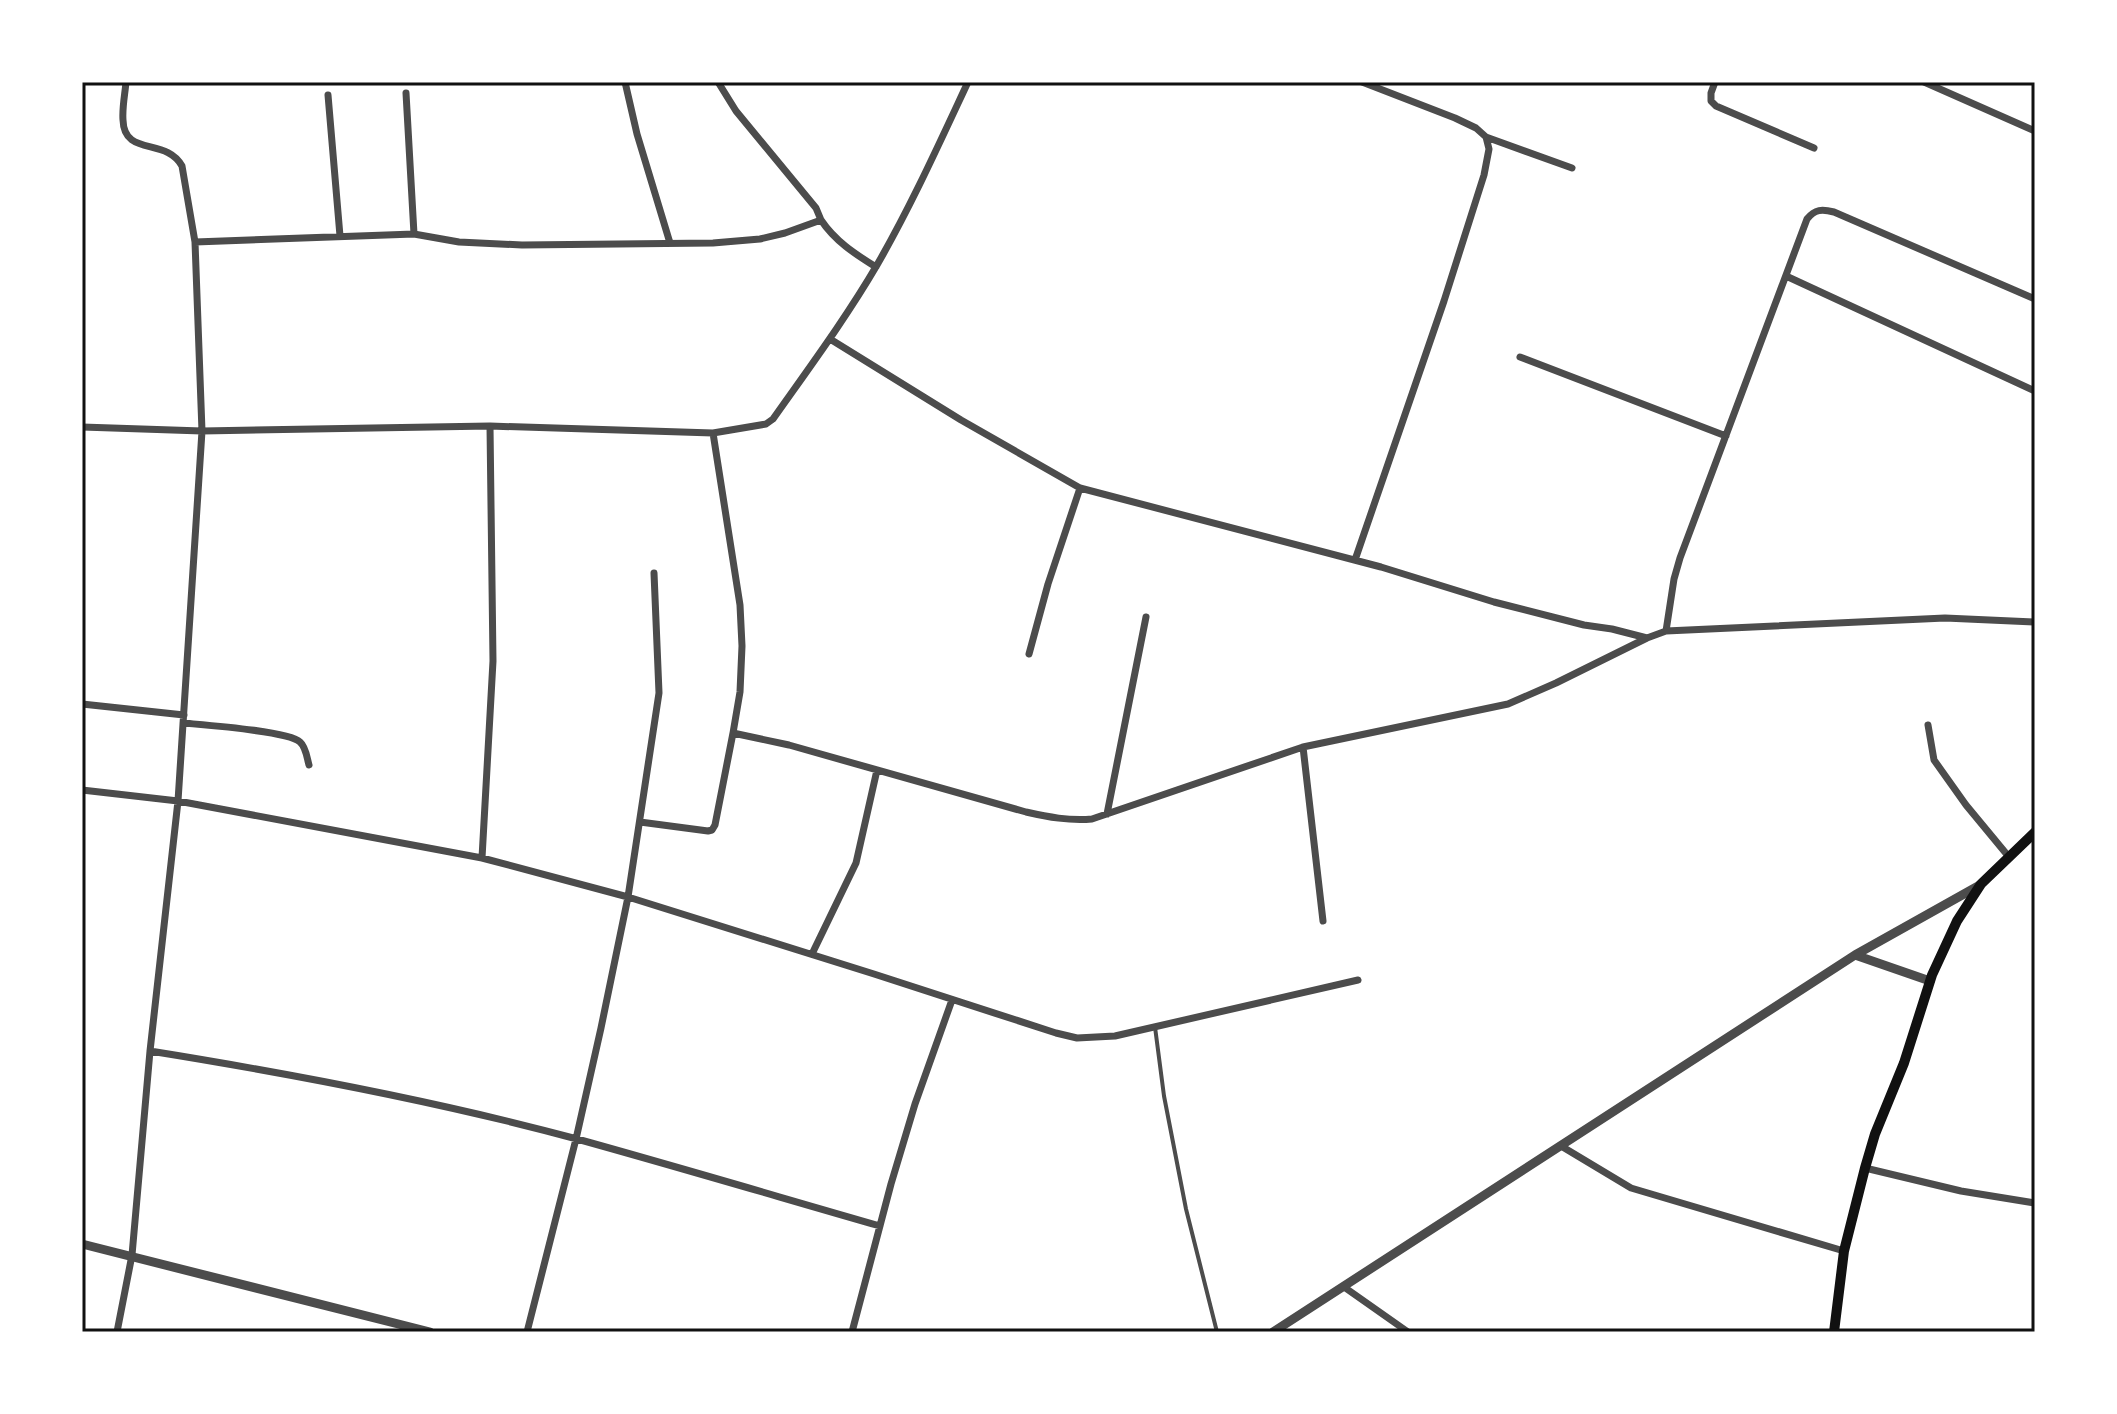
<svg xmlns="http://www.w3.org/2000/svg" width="2117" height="1414" font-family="'Source Sans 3',sans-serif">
	<rect width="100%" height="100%" fill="#fff"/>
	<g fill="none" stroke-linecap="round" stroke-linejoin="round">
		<path stroke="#4c4c4c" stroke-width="4" d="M1155,1027l9,69 22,113 31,123"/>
		<path stroke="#4c4c4c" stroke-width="7" d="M625,82l12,52 33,109
			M718,82l18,29 80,97 5,12
			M1715,82l-4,11v8l5,5 98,42
			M1924,82l111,49
			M406,93l8,141
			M328,95l12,141
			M1486,137l86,31
			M195,242l219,-8 45,8 63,3 191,-2 47,-4 25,-6 36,-13c14,21 34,34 55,47
			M1786,276l249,115
			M830,339l131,81 119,68 301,79 113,35 90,23 28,4 35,9 19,-7 279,-13 90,4
			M1520,357l206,79
			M82,427l120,4 288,-5 223,7 53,-9 7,-5c36,-51 73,-101 104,-154 34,-59 62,-121 91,-183
			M713,433l27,172 2,41 -2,46 -7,41 56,12 237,67c22,5 43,9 66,7l211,-72 205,-43 48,-21 91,-45
			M1355,560l89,-259 40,-126 5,-26 -3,-12 -10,-9 -21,-10 -93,-36
			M1666,631l8,-52 6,-21 127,-339c8,-10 15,-10 27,-7l201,87
			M1029,654l19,-70 32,-96
			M82,704l102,11
			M183,723c21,2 106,8 117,19 6,5 7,16 9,23
			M1928,725l6,35 32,45 43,52
			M1303,747l20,174
			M82,790l96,11 304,57 146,39 246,77 182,59 21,5 38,-2 243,-56
			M1107,814l39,-197
			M640,822l68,9 4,-1 3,-5 18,-92
			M482,858l11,-197 -3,-235
			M812,954l44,-91 21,-93
			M150,1051c143,23 287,50 427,88 101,28 202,58 303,87
			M1561,1146l70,42 213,63
			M1865,1168l96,23 74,12
			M1344,1287l64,45
			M117,1332l15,-77 18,-204 28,-250 24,-370 -7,-189 -13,-76c-16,-29 -58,-9 -59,-46 -1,-12 2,-26 3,-38
			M527,1332l49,-193 25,-111 27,-131 31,-204 -5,-120
			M852,1332l39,-148 24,-80 37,-104"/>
		<path stroke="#4c4c4c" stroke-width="9" d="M1855,955l75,26
			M82,1244l348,88
			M1273,1332l582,-377 125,-70"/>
		<path stroke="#111" stroke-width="10" d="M1834,1332l10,-81 21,-83 10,-34 29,-71 28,-88 25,-54 24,-37 54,-52"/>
	</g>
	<rect width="2117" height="1414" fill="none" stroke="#ffffff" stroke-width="168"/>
	<rect x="84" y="84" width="1949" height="1246" fill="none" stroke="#111" stroke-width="3"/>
</svg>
